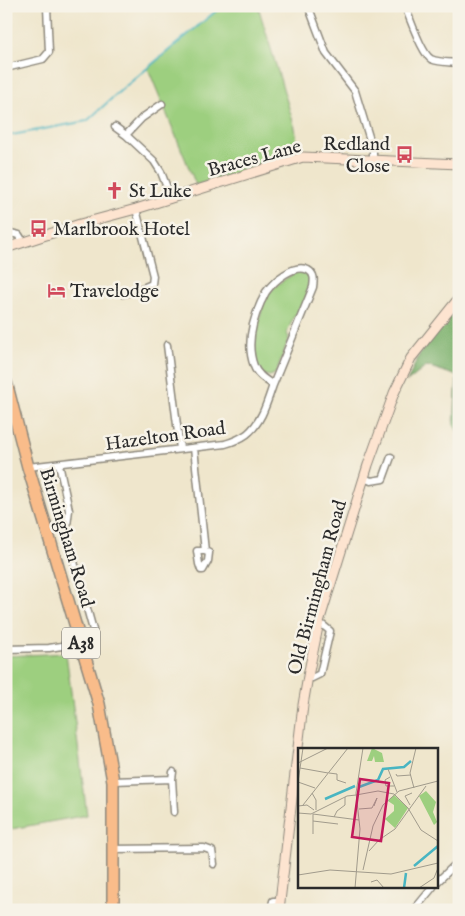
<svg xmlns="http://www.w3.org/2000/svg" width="465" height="916" font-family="'IM FELL English',serif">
	<rect width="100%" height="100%" fill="#f7f3e8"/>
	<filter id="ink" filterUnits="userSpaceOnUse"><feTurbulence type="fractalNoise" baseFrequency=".02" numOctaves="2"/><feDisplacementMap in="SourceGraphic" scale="10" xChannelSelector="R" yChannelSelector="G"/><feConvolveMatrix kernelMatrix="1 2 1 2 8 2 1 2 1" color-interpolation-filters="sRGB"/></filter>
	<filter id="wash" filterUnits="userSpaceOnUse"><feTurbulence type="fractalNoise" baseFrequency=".0096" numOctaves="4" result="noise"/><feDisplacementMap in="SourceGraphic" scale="20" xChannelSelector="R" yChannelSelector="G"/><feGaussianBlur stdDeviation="1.12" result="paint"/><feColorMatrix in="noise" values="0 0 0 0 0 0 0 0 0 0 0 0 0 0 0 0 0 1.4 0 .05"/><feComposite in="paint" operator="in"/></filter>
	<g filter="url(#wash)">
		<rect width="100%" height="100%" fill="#efe6cc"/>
		<path fill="#9dcf7f" stroke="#647d55" d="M222,6h36l37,122 4,25 -103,32 -47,-114 -2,-2z
			M298,271l10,3c7,11 -5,30 -10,41l-4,1 -7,17 2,5 -13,35 -6,3 -7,-1c-10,-13 -12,-32 -8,-48 1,-4 4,-6 5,-10 2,-8 4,-19 10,-25 7,-8 18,-15 28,-21z
			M66,653l21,162 -81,15v-174z"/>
		<path fill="#7eb26e" stroke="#546e4c" d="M459,308v126l-5,-9 3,-49 -30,-10 -20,16 12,-27 21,-28z"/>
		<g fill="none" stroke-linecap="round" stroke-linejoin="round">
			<path stroke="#48b5c2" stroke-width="2" d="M6,135h6l75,-14 33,-30 102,-85"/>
		</g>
	</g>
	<g filter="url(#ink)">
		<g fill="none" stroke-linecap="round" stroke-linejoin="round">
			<defs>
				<path id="street" d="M314,6l-5,2 17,45 29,38 18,59v11
					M405,6c4,11 18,49 26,53 9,4 19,3 28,4
					M6,69l4,-2 33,-8 6,-7 -2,-45
					M162,104l-20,14 -16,17 28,26 7,11 10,26
					M115,127l11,8
					M6,232l13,3 5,8
					M123,294l15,-4 14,-6 1,-8 -17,-67
					M167,345l13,104
					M194,448l11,103 4,2 -1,8 -5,9h-2l-2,-6 -2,-13h8
					M59,464l10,46 -3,23 27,97
					M28,467l197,-23c7,-2 15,-5 22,-10 15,-12 20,-32 26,-49 -7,-5 -16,-10 -19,-19 -8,-21 -2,-44 7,-64 2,-3 3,-7 5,-10 8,-11 28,-29 42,-22 7,4 6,10 5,17l-40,98
					M364,478l7,3 12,-2 8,-22
					M6,649l43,-1 32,-5
					M308,676l4,2 8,-4 10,-43 -11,-9
					M173,772l-1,7 2,33
					M113,781l59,-2
					M112,849l92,-1 8,3 2,13
					M436,883l23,-22
					M271,910l2,-9h7
					M414,910l19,-23"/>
				<path id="secondary" d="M6,248l74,-24 56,-15 167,-52 156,7
					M279,910l24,-205 5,-29 11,-54 49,-157 26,-72 17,-35 48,-60"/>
				<path id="highway" d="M6,382l22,85 71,237 14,77v129"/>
			</defs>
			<use href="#street" stroke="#8d887c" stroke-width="9"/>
			<use href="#secondary" stroke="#8d887c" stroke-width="11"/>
			<use href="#highway" stroke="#8d887c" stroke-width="14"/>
			<use href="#street" stroke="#fff" stroke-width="6"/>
			<use href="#secondary" stroke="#fde4d0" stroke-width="9"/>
			<use href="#highway" stroke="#f9bc8a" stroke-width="11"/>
		</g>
	</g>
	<defs>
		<symbol id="bus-bare" viewBox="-9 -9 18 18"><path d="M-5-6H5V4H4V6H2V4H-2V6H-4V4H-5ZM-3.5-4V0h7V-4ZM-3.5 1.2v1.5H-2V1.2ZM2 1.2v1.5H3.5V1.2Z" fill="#d1495b" stroke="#f7f3e8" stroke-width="2.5" paint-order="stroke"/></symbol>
		<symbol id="church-bare" viewBox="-9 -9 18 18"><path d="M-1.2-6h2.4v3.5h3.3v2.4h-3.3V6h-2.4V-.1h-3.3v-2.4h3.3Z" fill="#d1495b" stroke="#f7f3e8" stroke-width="2.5" paint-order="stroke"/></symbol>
		<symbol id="hotel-bare" viewBox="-9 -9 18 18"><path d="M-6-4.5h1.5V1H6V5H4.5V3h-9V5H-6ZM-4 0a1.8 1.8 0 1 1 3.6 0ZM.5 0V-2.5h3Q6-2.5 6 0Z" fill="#d1495b" stroke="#f7f3e8" stroke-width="2.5" paint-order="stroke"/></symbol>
	</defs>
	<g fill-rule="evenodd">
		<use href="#bus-bare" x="392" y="142" width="25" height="25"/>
		<use href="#church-bare" x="102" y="178" width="25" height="25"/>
		<use href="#bus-bare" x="26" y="216" width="25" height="25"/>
		<use href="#hotel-bare" x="44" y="278" width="25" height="25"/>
	</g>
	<g text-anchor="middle" stroke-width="5" stroke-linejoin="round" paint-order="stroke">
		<rect fill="#f7f3e8" stroke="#686764" stroke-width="1" x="62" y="627.5" width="38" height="31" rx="4"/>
		<g font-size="18" font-weight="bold" fill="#2b2b2b">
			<text x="81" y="649">A38</text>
		</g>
		<g font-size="19" fill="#2b2b2b" stroke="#f7f3e8" text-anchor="start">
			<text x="390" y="150" text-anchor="end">Redland<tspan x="390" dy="22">Close</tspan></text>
			<text x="129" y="197">St Luke</text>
			<text x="53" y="235">Marlbrook Hotel</text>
			<text x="70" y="297">Travelodge</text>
		</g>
		<g font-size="19" fill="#2b2b2b" stroke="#f7f3e8">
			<text transform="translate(254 157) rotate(-15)" y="7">Braces Lane</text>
			<text transform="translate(165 435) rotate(-8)" y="7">Hazelton Road</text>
			<text transform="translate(68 537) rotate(73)" y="7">Birmingham Road</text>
			<text transform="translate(316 587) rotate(-75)" y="7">Old Birmingham Road</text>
		</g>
	</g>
	<g transform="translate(298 748)">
		<rect width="140" height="140" fill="#efe6cc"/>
		<path d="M74,0l10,5 2,9h-9l-1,-6 -2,5h-5zM128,43l10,11 -3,10 4,10 -3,3 -15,-29zM96,47l14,13 -13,20 -10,-9 9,-8v-6l-6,-4z" fill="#9dcf7f"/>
		<path fill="none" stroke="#48b5c2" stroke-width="2.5" d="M61,39l19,-7 5,-11 21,-2 7,-6M27,51l30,-13M116,118l24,-20M106,140l2,-15"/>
		<path fill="none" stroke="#a19b8c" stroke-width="1" d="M0,15l30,-15M2,20l28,5M90,21l9,23M31,25l8,1v6l9,3M98,26l1,2 14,-1M92,29l-5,3 1,6h8M0,34l5,-34M0,34l17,6M116,40l-4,-15 6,-25M14,45l4,7v10M96,46l14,14 13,22 17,11M58,47l22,-4 16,3M5,57l45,-57M112,57l-5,-9 7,-3M0,58l9,-1 7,5M61,61l13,-1 5,-10 -3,8M0,65l13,1 36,-18 9,-1M15,66l46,6M36,69l3,-6 8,-6v-8M15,73l25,3M15,86v-20M71,103l10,-11 16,-11 31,-43M65,122l10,-44 10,-21 16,-14 39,-10M0,127l32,-5 61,4 47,-11M73,134l6,-2 7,8M57,140l5,-59 -4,-36 7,-45M121,140l15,-10 4,-10"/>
		<path fill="#c2185b" fill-opacity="0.15" stroke="#c2185b" stroke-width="2.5" d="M62,31l29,4 -8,58 -29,-4z"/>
		<rect width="140" height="140" fill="none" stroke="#2b2b2b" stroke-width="2.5"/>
	</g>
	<rect width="465" height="916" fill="none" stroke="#f7f3e8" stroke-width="25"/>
</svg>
